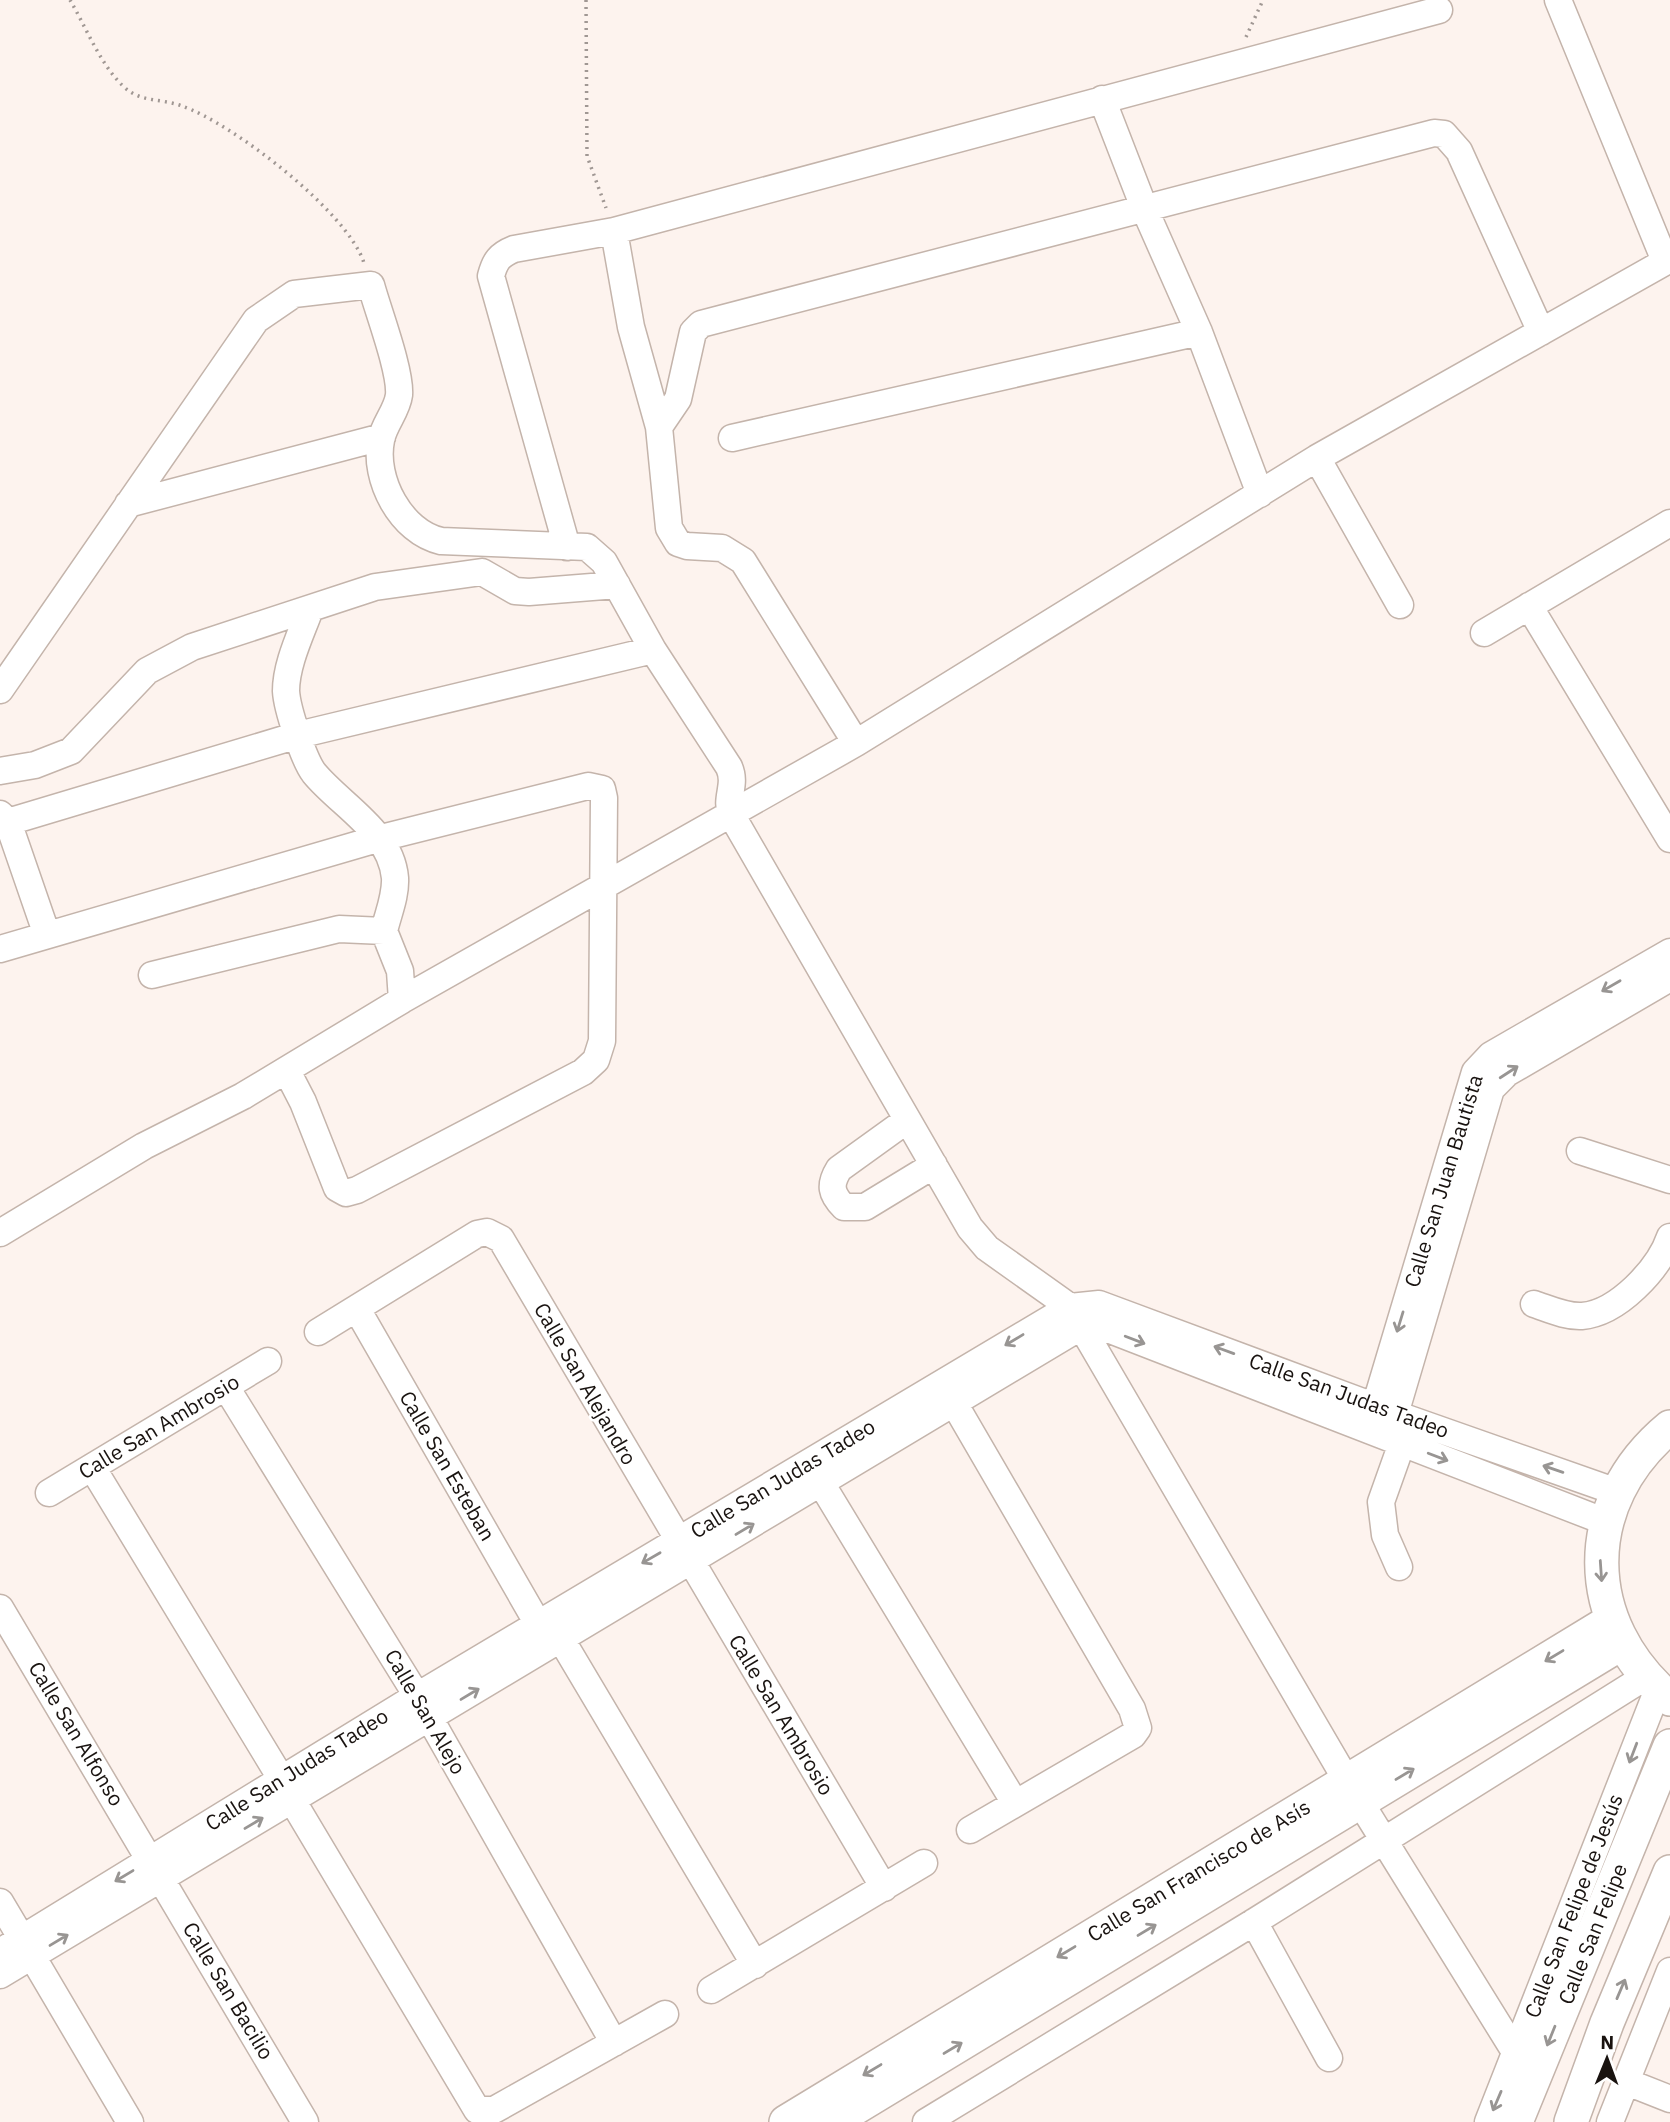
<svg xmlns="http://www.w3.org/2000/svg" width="1670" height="2122" font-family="'IBM Plex Sans',sans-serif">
	<rect width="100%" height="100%" fill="#fdf3ee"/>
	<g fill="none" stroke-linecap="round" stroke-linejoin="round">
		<defs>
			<path id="minor" d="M1558,0l107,261
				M1102,99l43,111 54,122 61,162
				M614,231l17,96 28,100 10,101 9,15 9,3 35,2 21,13 113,182
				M659,427l19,-28 15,-67 8,-8 733,-191 10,1 15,17 82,181
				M732,438l467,-106
				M1317,458l83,147
				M128,504l254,-67
				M567,547l-76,-271c4,-15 8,-21 23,-27l100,-18 825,-221
				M1529,606l141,233
				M1484,633l186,-110
				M0,690l256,-370 38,-26 77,-9c7,26 30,86 28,110 -2,16 -15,29 -18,45 -8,39 20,92 60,101l146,6 17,15 49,88 76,117c8,18 -4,30 2,47l239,414 17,20 83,59 277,474 170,274
				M0,771l35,-6 36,-14 76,-80 45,-24 183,-60 107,-15 33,19 14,1 88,-7
				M0,814l8,8 290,-87 355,-85
				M8,822l39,113
				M384,931l16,40 2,29
				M0,949l377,-110 211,-53 14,3 2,9 -2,243 -6,19 -13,12 -226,118 -11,3 -9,-5 -34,-86 -16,-31
				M152,975l187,-46 45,2c4,-17 12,-35 11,-53 -4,-47 -55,-73 -81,-105 -10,-13 -27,-64 -28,-82 0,-27 15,-57 24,-82
				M907,1120l-68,49c-10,16 -8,25 5,38h21l69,-42
				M1580,1151l90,29
				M0,1233l144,-87 99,-50 159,-96 454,-257 461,-285 353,-199
				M1534,1304c15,5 32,13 48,12 36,-3 77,-47 88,-79
				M357,1309l181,315
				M318,1332l159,-98 10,-2 14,7 383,649
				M226,1387l191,309 197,347
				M954,1403l178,306 6,19 -5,7 -163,95
				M1371,1420l104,-348 16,-17 179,-103
				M1390,1431l101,-342 16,-16 163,-95
				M92,1467l190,313
				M821,1483l194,320
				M49,1493l219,-132
				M1399,1567l-14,-32 -4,-33 21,-59
				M0,1608l305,514
				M561,1639l194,326
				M292,1800l185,310h17l171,-96
				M0,1902l22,37
				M1254,1922l75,136
				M0,1952l417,-256 653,-389 29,-3 296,110 222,78
				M32,1956l98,166
				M0,1975l1082,-649 23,2 501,194
				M711,1990l213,-127
				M1627,2082l43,17
				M926,2122l328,-200 391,-245
				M1488,2122l170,-433
				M1610,2122l60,-151"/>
			<path id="major" d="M1670,1427c-92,76 -90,196 0,272
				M786,2122l826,-502
				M832,2122l790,-479
				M1516,2122l154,-376
				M1571,2122l36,-99 63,-151"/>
		</defs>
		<use href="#minor" stroke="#c4b4ab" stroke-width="29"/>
		<use href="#major" stroke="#c4b4ab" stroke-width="36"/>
		<path stroke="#a09793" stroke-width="3.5" stroke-dasharray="2 5" stroke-linecap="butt" d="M70,0c16,27 30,64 53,86 17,17 38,12 59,20 50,17 166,106 182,157
			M586,0l1,156 19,52
			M1246,37l17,-37"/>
		<use href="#minor" stroke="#fff" stroke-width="26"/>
		<use href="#major" stroke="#fff" stroke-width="33"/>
	</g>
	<defs><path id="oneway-shaft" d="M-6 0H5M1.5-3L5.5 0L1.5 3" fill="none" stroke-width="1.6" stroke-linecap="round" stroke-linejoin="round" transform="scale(1.75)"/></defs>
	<g stroke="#989593">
		<use href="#oneway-shaft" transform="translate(1611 986) rotate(150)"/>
		<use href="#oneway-shaft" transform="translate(1509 1072) rotate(-33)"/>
		<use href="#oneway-shaft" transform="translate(1400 1322) rotate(107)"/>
		<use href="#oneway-shaft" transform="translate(1014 1340) rotate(149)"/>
		<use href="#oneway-shaft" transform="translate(1135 1340) rotate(21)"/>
		<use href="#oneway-shaft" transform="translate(1224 1350) rotate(-160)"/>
		<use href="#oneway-shaft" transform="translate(1438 1457) rotate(21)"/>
		<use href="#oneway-shaft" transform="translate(1553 1469) rotate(-161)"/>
		<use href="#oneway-shaft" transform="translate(745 1529) rotate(-31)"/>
		<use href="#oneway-shaft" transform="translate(651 1558) rotate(150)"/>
		<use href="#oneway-shaft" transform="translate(1601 1571) rotate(86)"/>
		<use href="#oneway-shaft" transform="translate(1554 1656) rotate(149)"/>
		<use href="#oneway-shaft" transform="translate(470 1694) rotate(-31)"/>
		<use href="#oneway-shaft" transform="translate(1633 1753) rotate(111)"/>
		<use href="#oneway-shaft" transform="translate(1405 1774) rotate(-31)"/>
		<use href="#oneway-shaft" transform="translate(254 1823) rotate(-31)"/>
		<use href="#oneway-shaft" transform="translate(124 1876) rotate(149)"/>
		<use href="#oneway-shaft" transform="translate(1147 1930) rotate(-31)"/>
		<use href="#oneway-shaft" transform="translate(59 1940) rotate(-31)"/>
		<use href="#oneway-shaft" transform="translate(1066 1952) rotate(149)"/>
		<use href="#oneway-shaft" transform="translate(1621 1989) rotate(-67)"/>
		<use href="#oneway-shaft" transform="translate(1551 2036) rotate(112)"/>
		<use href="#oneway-shaft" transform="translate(953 2048) rotate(-31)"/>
		<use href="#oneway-shaft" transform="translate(872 2070) rotate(149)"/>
		<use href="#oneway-shaft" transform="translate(1497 2101) rotate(113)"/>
	</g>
	<g text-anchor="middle" stroke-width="5" stroke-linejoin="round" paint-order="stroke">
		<g font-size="21" fill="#191310" stroke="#fff">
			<text transform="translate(1444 1181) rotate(-73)" y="7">Calle San Juan Bautista</text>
			<text transform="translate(585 1384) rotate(60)" y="7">Calle San Alejandro</text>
			<text transform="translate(1349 1396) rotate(20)" y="7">Calle San Judas Tadeo</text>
			<text transform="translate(159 1427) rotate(-31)" y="7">Calle San Ambrosio</text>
			<text transform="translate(447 1466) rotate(60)" y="7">Calle San Esteban</text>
			<text transform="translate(783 1479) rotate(-31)" y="7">Calle San Judas Tadeo</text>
			<text transform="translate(425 1712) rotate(60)" y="7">Calle San Alejo</text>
			<text transform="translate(781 1715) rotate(59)" y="7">Calle San Ambrosio</text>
			<text transform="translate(76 1734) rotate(59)" y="7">Calle San Alfonso</text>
			<text transform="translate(297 1770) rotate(-32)" y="7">Calle San Judas Tadeo</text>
			<text transform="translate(1199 1871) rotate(-31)" y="7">Calle San Francisco de Asís</text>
			<text transform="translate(1574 1906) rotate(-69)" y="7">Calle San Felipe de Jesús</text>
			<text transform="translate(1593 1934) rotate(-68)" y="7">Calle San Felipe</text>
			<text transform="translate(228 1991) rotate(59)" y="7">Calle San Bacilio</text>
		</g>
	</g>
	<g transform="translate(1607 2059) rotate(1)" stroke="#ffffff" stroke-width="5" paint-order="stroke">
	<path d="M0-5L12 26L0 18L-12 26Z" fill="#191310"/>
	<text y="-10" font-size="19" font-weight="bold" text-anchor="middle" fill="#191310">N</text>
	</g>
</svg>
